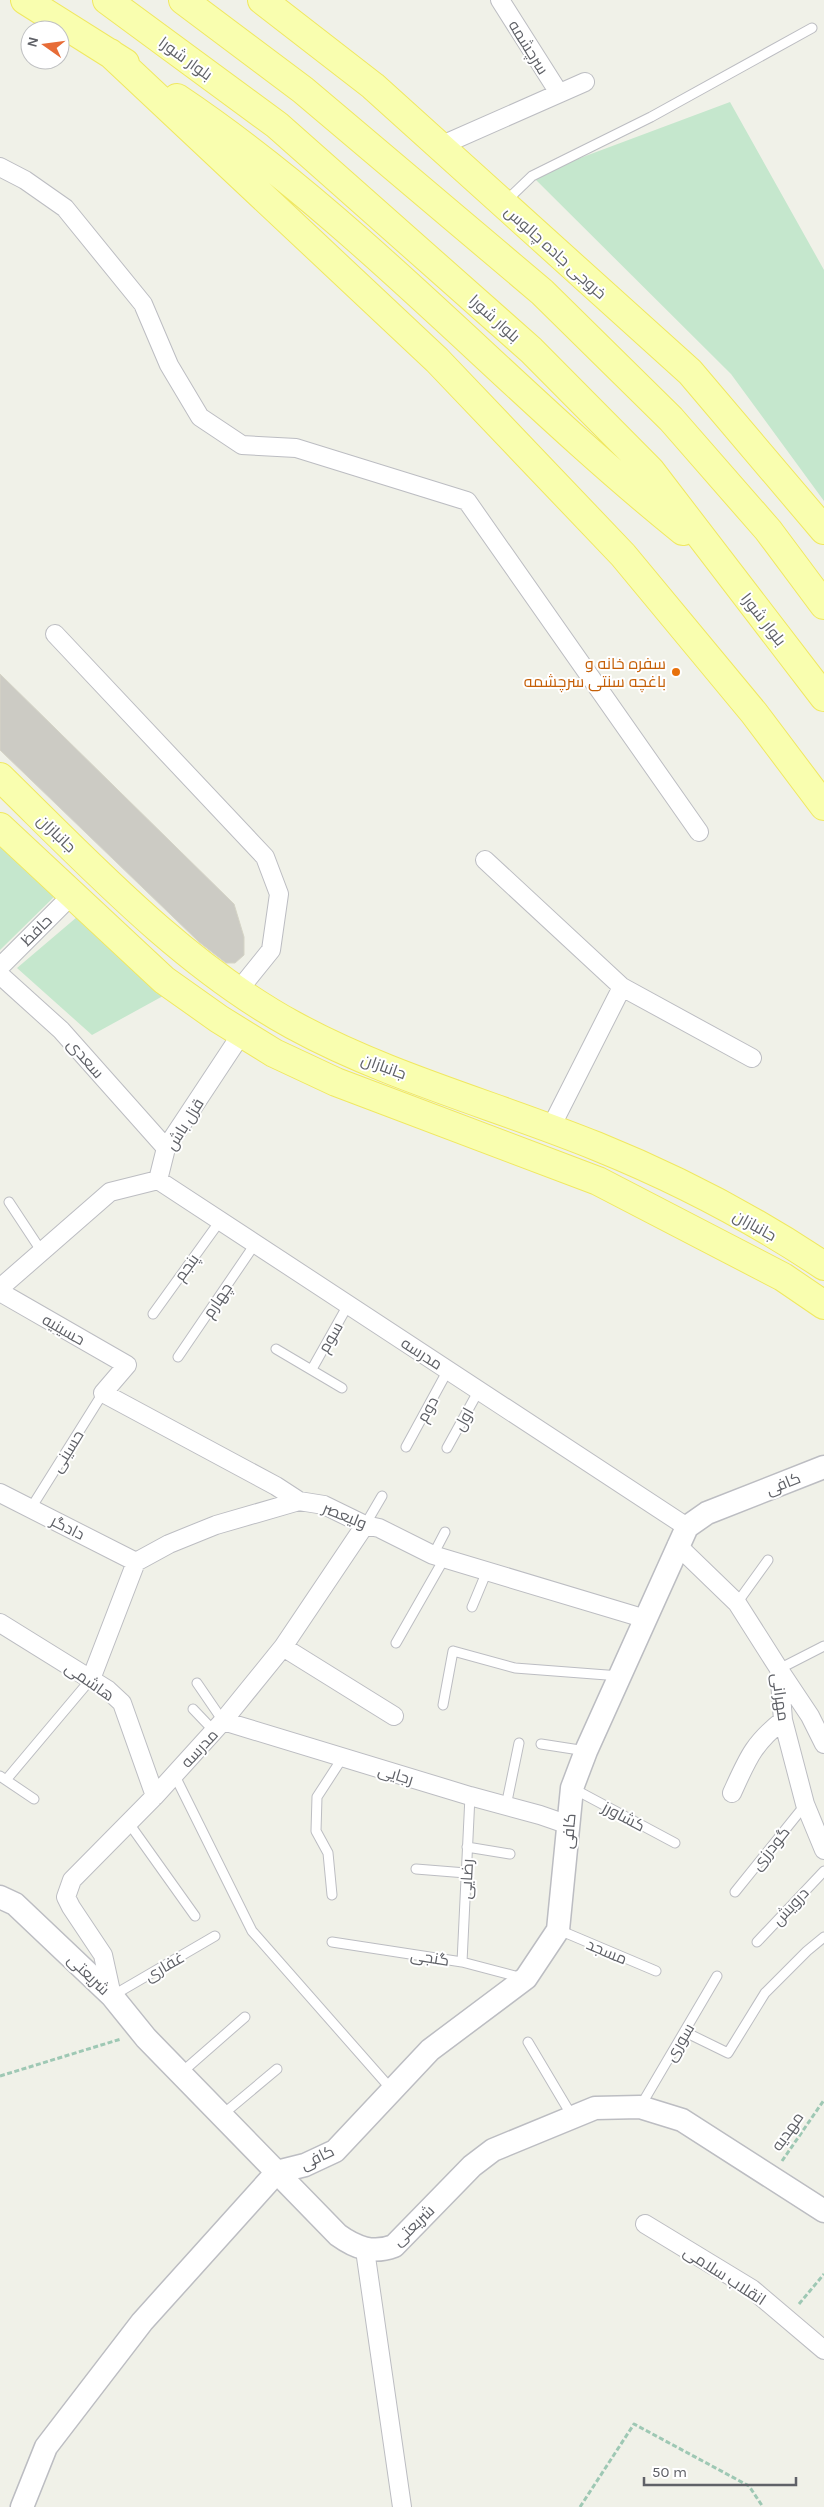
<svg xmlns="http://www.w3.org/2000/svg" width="824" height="2507" font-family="Karla,Cairo,sans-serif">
	<rect width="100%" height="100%" fill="#f0f1e8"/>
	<path fill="#c5e7cd" d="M730,102l94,168v231l-93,-127 -199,-198z
		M0,839l59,53 -59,58z
		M77,917l86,79 -71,39 -75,-67z"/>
	<path fill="#cccbc4" stroke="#d5d4c6" d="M0,674l234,230 10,33v18l-9,8h-9l-27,-21 -199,-192z"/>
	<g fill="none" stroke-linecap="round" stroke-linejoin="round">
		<defs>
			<path id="service" d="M505,202l27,-26 119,-59 161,-89
				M9,1202l33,50
				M153,1314l67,-93
				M276,1349l66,39
				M178,1357l77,-113
				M312,1369l36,-64
				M406,1447l42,-77
				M447,1448l32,-58
				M31,1508l72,-115
				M365,1525l17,-29
				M433,1555l12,-23
				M737,1603l31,-43
				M472,1607l15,-36
				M396,1643l48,-84
				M779,1669l45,-23
				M197,1683l26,38
				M443,1705l10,-54 62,17 105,8
				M193,1709l21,22
				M541,1744l45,7
				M174,1774l78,157 140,159
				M0,1776l34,23
				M6,1780l85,-101
				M574,1789l101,54
				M506,1806l13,-63
				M128,1822l67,94
				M467,1847l43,7
				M416,1869l50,4
				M735,1892l70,-87
				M332,1895l-4,-42 -12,-22 1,-34 26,-40
				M559,1930l97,41
				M332,1942l130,20 61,16
				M757,1942l67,-71
				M462,1962l8,-166
				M112,1996l103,-60
				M685,2032l43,21 37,-60 42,-42 17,-14
				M528,2042l44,74
				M181,2073l64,-56
				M640,2107l77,-131
				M222,2115l55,-46"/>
			<path id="minor" d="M500,0l59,93
				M440,146l145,-64
				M0,167l25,13 40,28 78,96 26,61 31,52 42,28 54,3 171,53 232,331
				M55,634l210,223 14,37 -8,56 -33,41
				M485,860l137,127 130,71
				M0,967l73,-73
				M0,975l61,55 105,118
				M550,1129l72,-142
				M158,1180l529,347
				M0,1288l110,-96 48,-12 8,-32 76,-115
				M0,1292l127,73 -24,28 173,93 23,15
				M0,1493l136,69
				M677,1545l60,58 42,66 4,51 22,84 19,46
				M0,1623l108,67 14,13 33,93
				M283,1647l111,69
				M780,1671l30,45 14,28
				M91,1679l45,-117 33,-18 47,-19 83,-24 25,4 41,20 14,3 54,27 213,64
				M223,1721l247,75 70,19 29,10
				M732,1793c16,-35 21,-49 51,-73
				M112,1996l-9,-41 -32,-48 -5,-10 6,-17 83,-84 68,-75 60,-74 82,-122
				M645,2224l107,65 72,61
				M365,2250l37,257"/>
			<path id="tertiary" d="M0,1897l15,7 97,92 34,42 192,197c18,13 35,19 56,11l78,-80 21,-16 102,-42 45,-1 42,13 142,91
				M22,2507l24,-60 96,-125 135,-150 28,-7 30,-14 95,-101 96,-72 32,-48 14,-142 14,-37 101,-224 20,-14 117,-46"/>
			<path id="primary" d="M25,0l100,63
				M107,0l170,125 254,225 119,120 174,227
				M183,0l120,90 239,202 129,127 97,111 56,75
				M262,0l111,86 317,286 134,158
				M110,53l327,307 186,195 131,158 70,93
				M177,98c185,124 333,294 506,433
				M0,777c89,87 183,188 293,248 95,52 202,80 303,121 79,32 158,73 228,120
				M0,827l164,153 55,39 55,34 62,29 262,99 185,96 41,28"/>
		</defs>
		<use href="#service" stroke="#bcbdc2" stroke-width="11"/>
		<use href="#minor" stroke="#bcbdc2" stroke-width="20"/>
		<use href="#tertiary" stroke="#bcbdc2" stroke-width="25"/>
		<use href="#primary" stroke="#f0e861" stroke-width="30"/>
		<path stroke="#9ec8b4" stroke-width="3" stroke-dasharray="5 2.5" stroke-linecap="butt" d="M0,2076l121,-37
			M782,2161l42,-61
			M799,2304l25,-30
			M580,2507l54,-83 115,62 14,21"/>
		<use href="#service" stroke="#fff" stroke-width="9"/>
		<use href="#minor" stroke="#fff" stroke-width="18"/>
		<use href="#tertiary" stroke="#fff" stroke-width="22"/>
		<use href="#primary" stroke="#f9feaf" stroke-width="28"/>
	</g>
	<circle fill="#e8710a" stroke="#fff" stroke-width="2" cx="676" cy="672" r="5"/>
	<g text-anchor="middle" stroke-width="4" stroke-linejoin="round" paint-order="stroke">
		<g font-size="16" fill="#5f6167" stroke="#fff">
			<text transform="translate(529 47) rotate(58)" y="6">سرچشمه</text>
			<text transform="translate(186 58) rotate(36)" y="6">بلوار شورا</text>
			<text transform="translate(556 252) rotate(42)" y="6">خروجی جاده چالوس</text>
			<text transform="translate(495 318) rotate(42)" y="6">بلوار شورا</text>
			<text transform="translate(764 619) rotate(52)" y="6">بلوار شورا</text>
			<text transform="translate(57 833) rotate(44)" y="6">جانبازان</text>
			<text transform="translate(36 930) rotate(-45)" y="6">حافظ</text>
			<text transform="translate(86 1058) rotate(49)" y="6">سعدی</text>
			<text transform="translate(384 1066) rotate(20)" y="6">جانبازان</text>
			<text transform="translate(184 1124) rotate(-58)" y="6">قزل باش</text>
			<text transform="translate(755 1225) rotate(29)" y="6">جانبازان</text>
			<text transform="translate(186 1267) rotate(-54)" y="6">پنجم</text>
			<text transform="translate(217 1300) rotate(-56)" y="6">چهارم</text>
			<text transform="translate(64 1329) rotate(30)" y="6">حسینیه</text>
			<text transform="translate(330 1337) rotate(-60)" y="6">سوم</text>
			<text transform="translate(422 1353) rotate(33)" y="6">مدرسه</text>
			<text transform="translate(427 1409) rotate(-61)" y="6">دوم</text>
			<text transform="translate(463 1419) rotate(-61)" y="6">اول</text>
			<text transform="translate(67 1451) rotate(-58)" y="6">حسینی</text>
			<text transform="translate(783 1483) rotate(-22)" y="6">کافی</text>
			<text transform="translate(345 1515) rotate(22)" y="6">ولیعصر</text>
			<text transform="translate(68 1527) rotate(27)" y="6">دادگر</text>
			<text transform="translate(90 1681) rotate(35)" y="6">هاشمی</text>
			<text transform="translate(781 1697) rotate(82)" y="6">مهرانی</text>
			<text transform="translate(199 1748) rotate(-47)" y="6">مدرسه</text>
			<text transform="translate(396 1774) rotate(17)" y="6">رجایی</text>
			<text transform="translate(624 1816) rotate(28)" y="6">کشاورز</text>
			<text transform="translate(568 1831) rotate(-85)" y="6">کافی</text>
			<text transform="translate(770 1848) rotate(-51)" y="6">گودرزی</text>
			<text transform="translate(466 1879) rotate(-87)" y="6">رضایی</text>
			<text transform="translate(790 1906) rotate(-47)" y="6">درویش</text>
			<text transform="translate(607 1951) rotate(23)" y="6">مسجد</text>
			<text transform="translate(430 1957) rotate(9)" y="6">گنجی</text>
			<text transform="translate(164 1966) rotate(-30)" y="6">غفاری</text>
			<text transform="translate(89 1974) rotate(44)" y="6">شریعتی</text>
			<text transform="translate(679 2042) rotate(-59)" y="6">سوری</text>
			<text transform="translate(787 2131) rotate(-55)" y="6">مهدیه</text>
			<text transform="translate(317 2157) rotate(-26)" y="6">کافی</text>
			<text transform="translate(413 2225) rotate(-44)" y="6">شریعتی</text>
			<text transform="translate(725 2275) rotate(33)" y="6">انقلاب سلامی</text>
		</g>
		<g font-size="16" fill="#c56008" stroke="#fff" text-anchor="end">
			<text x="666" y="669">سفره خانه و<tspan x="666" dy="18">باغچه سنتی سرچشمه</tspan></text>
		</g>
	</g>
	<g transform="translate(45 45) rotate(284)"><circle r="24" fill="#ffffff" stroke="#bfc0c2"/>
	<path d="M0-4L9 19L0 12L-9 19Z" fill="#e76c37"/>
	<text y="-8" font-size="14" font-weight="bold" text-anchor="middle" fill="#5f6167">N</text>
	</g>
	<path d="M644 2477v8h152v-8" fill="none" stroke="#5f6167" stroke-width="2.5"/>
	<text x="652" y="2477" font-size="15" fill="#5f6167" stroke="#ffffff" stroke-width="4" paint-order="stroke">50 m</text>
</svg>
